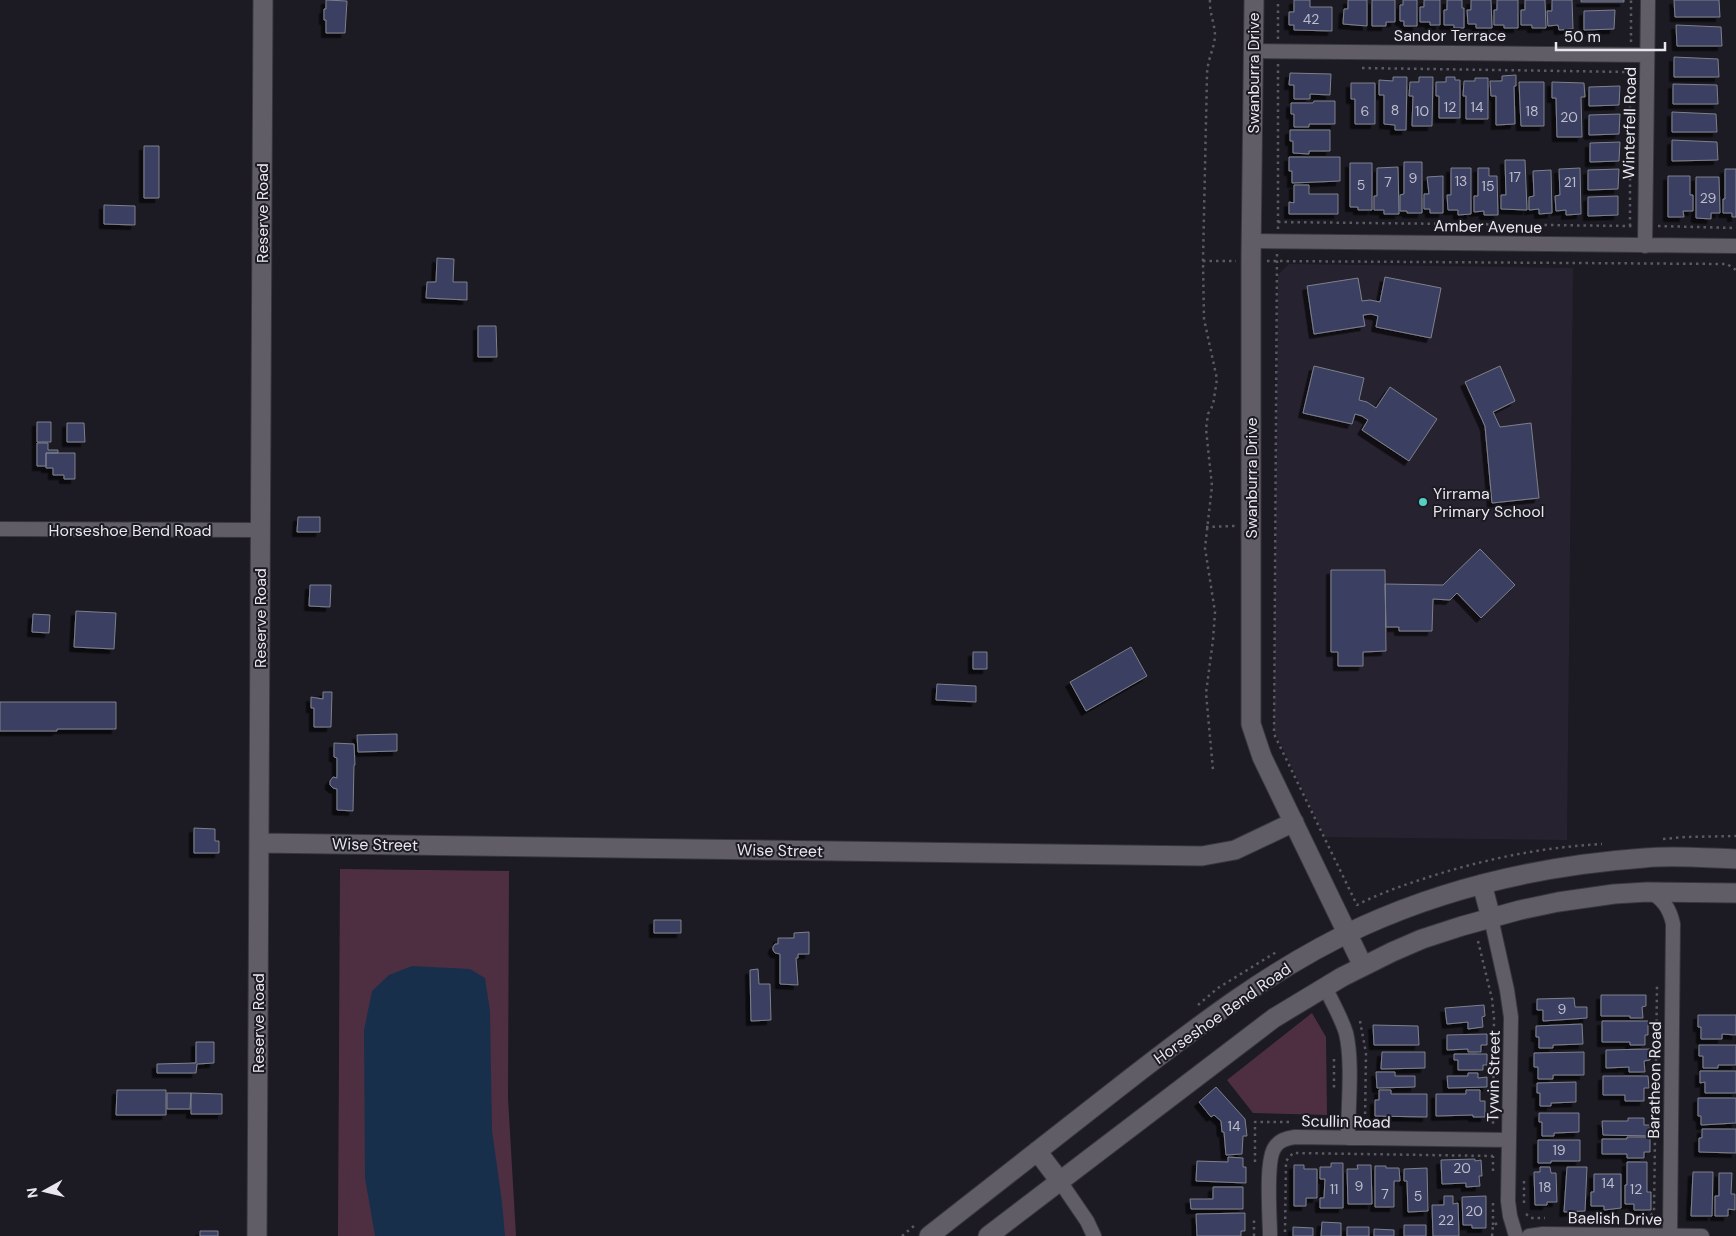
<svg xmlns="http://www.w3.org/2000/svg" width="1736" height="1236" font-family="'DM Sans',sans-serif">
	<defs>
		<filter id="shadow"><feDropShadow dx="-4.5" dy="4.5" stdDeviation="0" flood-color="#0009"/></filter>
	</defs>
	<rect width="100%" height="100%" fill="#1c1a22"/>
	<path fill="#27222f" d="M1289,264l284,4 -6,572 -242,-3 -51,-107 4,-455z"/>
	<path fill="#4e2f41" d="M340,869l169,2 -1,227 8,138h-178z
		M1312,1013l14,24 1,78 -74,-2 -26,-33z"/>
	<path fill="#182f4c" d="M412,966l58,3 15,9 5,33 2,119 10,72 3,34h-130l-10,-58 -1,-148 8,-39 17,-16z"/>
	<path fill="#3b4063" stroke="#7e808a" filter="url(#shadow)" d="M326,0l21,1 -2,32h-19v-13h-2v-11h2z
		M1294,0h16v7h22v24l-38,-1v-5h-5v-13h5z
		M1348,0h19v26l-24,-2 1,-15h4z
		M1372,0h23v22h-9v4h-14z
		M1403,0h14v26h-13v-5h-4v-16h3z
		M1424,0h16v25h-10v-3h-10v-15h4z
		M1447,0h15v8h2v20h-10v-3h-10v-15h3z
		M1471,0h20l1,28h-16v-4h-8l-1,-14h4z
		M1497,0h21v28h-14v-3h-10v-15h3z
		M1525,0h20l1,28h-14v-3h-11v-15h4z
		M1552,0h20l1,29 -14,1 -1,-5 -10,1 -1,-15h5z
		M1581,0h43v2h-43z
		M1674,0h45l1,17h-45z
		M1615,10l-1,19 -30,1v-19z
		M1676,25l45,2 1,19h-45z
		M1674,57l44,2 1,18h-45z
		M1290,73l41,1 -1,21 -20,-1v5h-16v-14h-5z
		M1516,75v11h-2l1,38 -19,1v-29h-5l-1,-15h12v-5z
		M1393,77h14l-1,53h-11v-5l-11,-1v-29h-5v-15l14,1z
		M1419,77h14l-1,49h-20l1,-30h-4l1,-14h9z
		M1446,77h9v3h5v38h-21v-22h-3v-14h10z
		M1475,78h13v41h-22v-23h-3l1,-15h11z
		M1519,82h25v44h-23z
		M1552,82l32,1 1,14h-4l1,40h-25l-1,-39h-4z
		M1351,83h24v41h-20v-25h-4z
		M1673,84l44,1 1,19h-45z
		M1620,86l-1,19 -30,1v-19z
		M1314,101h21v23h-26v3h-15v-13h-3v-11h22z
		M1672,112l44,2 1,18h-45z
		M1620,114l-1,20 -30,1v-20z
		M1290,130h40v21h-21v3l-16,-1v-12h-3z
		M1672,140l45,2 1,18 -46,1z
		M1620,142l-1,19 -29,1v-19z
		M144,146h15v52h-15z
		M1289,157h51v24l-48,2v-12h-3z
		M1505,160h20l2,50 -26,-1v-14h5z
		M1404,162h18v51h-15v-2h-7v-16l4,-1z
		M1350,163h22v47h-14v-3h-8z
		M1398,167l1,47h-15v-4h-10v-14h3v-28z
		M1451,168h20v46l-13,1v-5h-10l-1,-15h4z
		M1478,168h11v8h8l1,39h-14v-4l-10,1v-16h4z
		M1580,168l1,46 -15,1v-5l-10,1 -1,-15 5,-1 -1,-26z
		M1619,169l-1,20 -30,1v-20z
		M1725,169h11v48h-4v-4h-9v-14h2z
		M1551,170l1,43 -13,1v-5l-10,1v-13l5,-1 -1,-25z
		M1443,176v37h-13v-4h-6v-15h5l-2,-17z
		M1668,176h22v19h3v16h-10l1,6h-16z
		M1696,177h23l1,36h-9v6l-15,-1z
		M1294,185h15v9h29v20h-49v-12l5,1z
		M1618,196v19l-30,1v-19z
		M104,205l31,1v19l-31,-1z
		M437,258l17,1 -1,23h14v18l-41,-2 1,-16h9z
		M1385,277l56,11 -10,50 -55,-11 2,-11 -7,-2 -8,1 2,11 -51,8 -7,-48 51,-8 4,23 8,-1 10,2z
		M478,326h18l1,31h-19z
		M1314,366l50,12 -5,22 8,2 9,6 14,-21 47,32 -28,42 -47,-31 6,-10 -6,-4 -7,-2 -3,10 -49,-11z
		M1500,366l15,35 -22,11 7,15 31,-4 8,75 -47,5 -7,-77 -20,-44z
		M37,422h14v20h-14z
		M67,423h17l1,19h-18z
		M37,443h11v7h10v3h-12v13h-9z
		M46,453h29v26h-11v-4h-11v-7h-7z
		M298,517h22v15h-23z
		M1480,549l35,36 -34,33 -24,-25 -7,7 -17,-1 -1,32h-33v-4h-13l-1,-43 58,1z
		M1331,570h54l1,81 -23,1v14h-25v-14h-7z
		M310,585h21l-1,22 -21,-1z
		M76,611l40,2 -2,36 -40,-2z
		M33,614l17,1 -1,18 -17,-1z
		M1131,647l16,29 -61,35 -16,-29z
		M973,652h14v17h-14z
		M937,684l39,2v16l-40,-2z
		M323,692h9l-1,35h-17v-19h-3v-11l12,2z
		M0,702h116v27h-59v2h-57z
		M397,734v17l-39,1 -1,-17z
		M334,743l20,1 1,21h-1l-1,46 -16,-1v-21l-4,-1 -3,-3v-4l3,-4 4,1v-20l-3,-1z
		M194,828l21,1v12h4v12h-25z
		M654,920h27v13h-27z
		M809,932v22h-11v4h-2l2,27 -18,-1v-30l-5,-1 -2,-3v-3l2,-3h3v-6h16v-5z
		M758,969l1,15h11l1,36 -20,1 -1,-51z
		M1601,995h45v11l-4,1 1,11h-13v-2h-29z
		M1574,998l1,9h12v11l-44,3v-11h-6v-11z
		M1484,1005l1,11 -3,1 1,10 -15,2v-7l-21,2 -2,-16z
		M1698,1015h38v20l-14,-1v5h-21v-12h-3z
		M1602,1021h46v14h-3v10h-15v-3h-28z
		M1582,1024l1,20 -30,1v3h-14v-11h-3v-11z
		M1373,1025l45,1 1,19h-45z
		M1487,1034v11h-6v7h-13v-3l-21,1v-15z
		M196,1042h18v21l-17,1 -1,9h-39v-9l39,-1z
		M1699,1045h37v20h-18v3h-15v-12h-4z
		M1650,1049v11l-6,1 1,11h-16v-5l-23,1v-18z
		M1382,1052h43v16l-44,1z
		M1584,1052v23h-31v4h-15v-12h-4v-14z
		M1454,1054h33v11h-4v5h-25v-10h-4z
		M1700,1071h36v22h-31v-11l-5,1z
		M1376,1072h19v4h20v11l-38,1z
		M1468,1073h10v5l9,-1v10l-39,1 -1,-12h21z
		M1603,1076h45l1,12h-5v13h-19v-6h-22z
		M1576,1082v20l-25,1v3h-11v-13h-3v-10z
		M1216,1087l29,32 2,17h-4l-1,18 -16,1 -2,-23h-2l-1,-11 -7,-6 -3,2 -12,-15z
		M117,1090h49v25h-50z
		M1379,1090h12v4h36v23l-52,-1v-16h4z
		M1466,1090h14v11h5v16h-12v-2l-37,1v-22h30z
		M167,1093h24l-1,16h-23z
		M191,1093l31,1v20h-31z
		M1698,1098h38v25l-35,2v-9h-3z
		M1539,1113h40v19l-25,1v3h-12v-14h-3z
		M1628,1118h16v7h6l1,11 -48,-1 -1,-14h26z
		M1702,1129h34v24l-37,-1v-14h3z
		M1627,1137h23v15h-6v6h-17v-4h-25v-15h25z
		M1538,1140h42v21h-29v2h-13z
		M1228,1157l15,1v9h3v16l-50,-2 1,-20 31,1z
		M1475,1159v2l6,-1 1,16h-3l1,10 -14,1v-4l-24,1 -1,-24z
		M1627,1162h20v30h4v18h-17v-6h-9v-19h2z
		M1331,1163h12v45h-23v-10h4l1,-19h-5v-12h11z
		M1294,1165h10v4h13v29h-11v8h-12z
		M1357,1165h14l1,39h-24l-1,-35h11z
		M1375,1166h11v2h13l1,13h-6v26h-19z
		M1540,1167h10l1,6h5l1,29h-10v3h-12l-1,-33h6z
		M1567,1167h20l-2,44 -21,1z
		M1427,1168l1,43 -20,1 -1,-31h-3v-12z
		M1693,1172h20l-1,44h-21z
		M1719,1173h13l-1,21h4v16l-7,-1v7h-13v-20h4z
		M1594,1174h27v34l-17,2v-4h-13v-14h3z
		M1213,1187h30v22h-52l-1,-10h23z
		M1444,1196h9v8l5,-1 1,33h-26l-1,-31h12z
		M1486,1196v32h-14v-3h-9l-1,-28z
		M1245,1213v18h-4v5h-44l-1,-22z
		M1322,1222l19,1v13h-20z
		M1404,1225h22v11h-22z
		M1293,1227l20,1v8h-20z
		M1347,1227h22v9h-22z
		M1374,1229l20,1v6h-20z
		M200,1231h18v5h-18z"/>
	<g fill="none" stroke-linecap="round" stroke-linejoin="round">
		<defs>
			<path id="street" d="M1253,51l394,4
				M1252,241l484,5
				M1645,246l3,-246
				M0,529l260,1
				M1649,892c14,6 21,17 24,32l-3,312
				M1491,918l16,72 4,27 -3,184 2,15 6,20
				M1325,987c7,15 16,30 21,46 7,29 2,74 2,105
				M1059,1180l28,41 7,15
				M1270,1236c0,-18 -5,-76 5,-89 4,-7 12,-9 20,-10l214,3
				M1529,1236l14,-2 159,2"/>
			<path id="secondary" d="M1254,0l-3,261v463l11,33 101,209
				M259,843l943,13 33,-6 59,-28
				M1482,884l9,34
				M1037,1151l22,29
				M257,1236l6,-1236
				M929,1236c63,-49 126,-98 189,-148 77,-60 155,-121 245,-162 88,-40 185,-61 281,-68 30,-3 62,0 92,1
				M988,1236l286,-218 68,-41 50,-25 30,-13 40,-13 58,-16 38,-8 56,-8 33,-2 89,1"/>
		</defs>
		<use href="#street" stroke="#39373d" stroke-width="16"/>
		<use href="#secondary" stroke="#39373d" stroke-width="21"/>
		<path stroke="#5b5961" stroke-width="2.5" stroke-dasharray="2.5 4" stroke-linecap="butt" d="M1210,0c-1,12 5,24 5,36 -1,13 -8,25 -8,39l-4,186 1,58 13,60 -4,26 -5,9 -2,15 6,57 -7,62 10,64 -2,28 -7,53 7,77
			M1278,39v-39
			M1631,42v-42
			M1362,68l268,4
			M1278,222l354,4
			M1630,226v-156
			M1658,226l78,2
			M1278,229v-165
			M1277,254l-3,480 83,171c23,-12 47,-20 72,-28 56,-18 114,-30 173,-33
			M1203,261h33
			M1267,261l460,3 9,6
			M1206,527l29,-1
			M1663,839l22,-2 51,-1
			M1478,941l14,58 2,19 -1,106h-3
			M1198,1005l20,-17 60,-37
			M1360,1021l6,32 -1,69
			M1334,1059v32
			M1255,1162v-40h37
			M1493,1171v-15
			M1524,1203v-24
			M1526,1214l5,4h14
			M1646,1220l8,-8 3,-226
			M1493,1225v-24
			M1285,1232l1,-71 7,-8 200,3
			M902,1236l13,-11
			M1254,1236v-16
			M1492,1236l1,-11 5,-2"/>
		<use href="#street" stroke="#605d67" stroke-width="14"/>
		<use href="#secondary" stroke="#605d67" stroke-width="19"/>
	</g>
	<circle fill="#55cec6" stroke="#1c1a22" stroke-width="2" cx="1423" cy="502" r="5"/>
	<g text-anchor="middle" stroke-width="4" stroke-linejoin="round" paint-order="stroke">
		<g font-size="14" fill="#bebdca">
			<text x="1311" y="24">42</text>
			<text x="1450" y="112">12</text>
			<text x="1477" y="112">14</text>
			<text x="1395" y="115">8</text>
			<text x="1365" y="116">6</text>
			<text x="1422" y="116">10</text>
			<text x="1532" y="116">18</text>
			<text x="1569" y="122">20</text>
			<text x="1515" y="182">17</text>
			<text x="1413" y="183">9</text>
			<text x="1461" y="186">13</text>
			<text x="1388" y="187">7</text>
			<text x="1570" y="187">21</text>
			<text x="1361" y="190">5</text>
			<text x="1488" y="191">15</text>
			<text x="1708" y="203">29</text>
			<text x="1562" y="1014">9</text>
			<text x="1234" y="1131">14</text>
			<text x="1559" y="1155">19</text>
			<text x="1462" y="1173">20</text>
			<text x="1608" y="1188">14</text>
			<text x="1359" y="1191">9</text>
			<text x="1545" y="1192">18</text>
			<text x="1334" y="1194">11</text>
			<text x="1636" y="1194">12</text>
			<text x="1385" y="1199">7</text>
			<text x="1418" y="1201">5</text>
			<text x="1474" y="1216">20</text>
			<text x="1446" y="1225">22</text>
		</g>
		<g font-size="16" fill="#e9e7ed" stroke="#1c1a22">
			<text x="1450" y="41">Sandor Terrace</text>
			<text transform="translate(1253 73) rotate(-90)" y="6">Swanburra Drive</text>
			<text transform="translate(1629 123) rotate(-89)" y="6">Winterfell Road</text>
			<text transform="translate(262 213) rotate(-90)" y="6">Reserve Road</text>
			<text transform="translate(1488 226) rotate(1)" y="6">Amber Avenue</text>
			<text transform="translate(1251 478) rotate(-90)" y="6">Swanburra Drive</text>
			<text x="130" y="536">Horseshoe Bend Road</text>
			<text transform="translate(260 618) rotate(-90)" y="6">Reserve Road</text>
			<text transform="translate(375 844) rotate(1)" y="6">Wise Street</text>
			<text transform="translate(780 850) rotate(1)" y="6">Wise Street</text>
			<text transform="translate(1222 1013) rotate(-35)" y="6">Horseshoe Bend Road</text>
			<text transform="translate(258 1023) rotate(-90)" y="6">Reserve Road</text>
			<text transform="translate(1493 1076) rotate(-89)" y="6">Tywin Street</text>
			<text transform="translate(1654 1080) rotate(-89)" y="6">Baratheon Road</text>
			<text transform="translate(1346 1121) rotate(1)" y="6">Scullin Road</text>
			<text transform="translate(1615 1218) rotate(1)" y="6">Baelish Drive</text>
		</g>
		<g font-size="16" fill="#e9e7ed" stroke="#1c1a22" text-anchor="start">
			<text x="1433" y="499">Yirrama<tspan x="1433" dy="18">Primary School</tspan></text>
		</g>
	</g>
	<g transform="translate(45 1191) rotate(262)" stroke="#1c1a22" stroke-width="4" paint-order="stroke">
	<path d="M0-4L9 19L0 12L-9 19Z" fill="#e9e7ed"/>
	<text y="-8" font-size="14" font-weight="bold" text-anchor="middle" fill="#e9e7ed">N</text>
	</g>
	<path d="M1556 42v8h109v-8" fill="none" stroke="#e9e7ed" stroke-width="2.5"/>
	<text x="1564" y="42" font-size="15" fill="#e9e7ed" stroke="#1c1a22" stroke-width="4" paint-order="stroke">50 m</text>
</svg>
